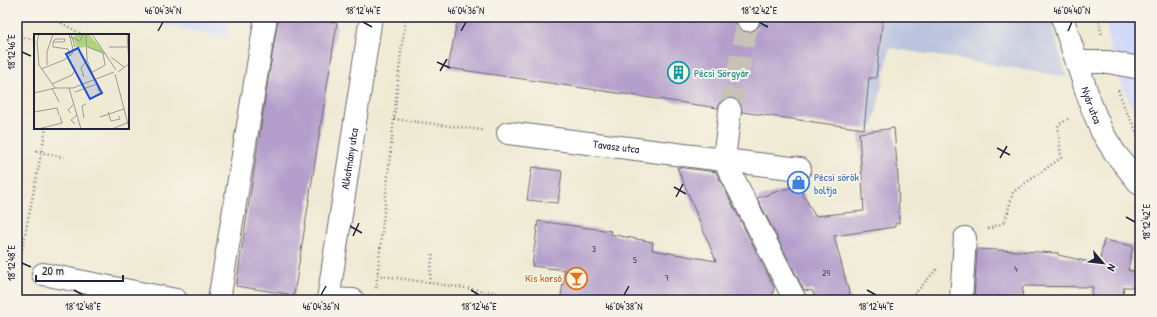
<svg xmlns="http://www.w3.org/2000/svg" width="1157" height="317" font-family="'Patrick Hand',sans-serif">
	<rect width="100%" height="100%" fill="#f7f3e8"/>
	<filter id="ink" filterUnits="userSpaceOnUse"><feTurbulence type="fractalNoise" baseFrequency=".025" numOctaves="2"/><feDisplacementMap in="SourceGraphic" scale="8" xChannelSelector="R" yChannelSelector="G"/><feConvolveMatrix kernelMatrix="1 2 1 2 8 2 1 2 1" color-interpolation-filters="sRGB"/></filter>
	<filter id="wash" filterUnits="userSpaceOnUse"><feTurbulence type="fractalNoise" baseFrequency=".012" numOctaves="4" result="noise"/><feDisplacementMap in="SourceGraphic" scale="16" xChannelSelector="R" yChannelSelector="G"/><feGaussianBlur stdDeviation="0.9" result="paint"/><feColorMatrix in="noise" values="0 0 0 0 0 0 0 0 0 0 0 0 0 0 0 0 0 1.4 0 .05"/><feComposite in="paint" operator="in"/></filter>
	<g filter="url(#wash)">
		<rect width="100%" height="100%" fill="#efead3"/>
		<path fill="#d1d9f9" d="M127,17h104l-4,21z
			M1105,17h35v106l-9,-18 -18,-42z"/>
		<path fill="#bbc3de" d="M458,17h591l18,60 -177,-29 -17,79 -9,2 -416,-61z"/>
		<g id="blocks">
			<path fill="#b49ecb" d="M278,17h21l38,6 -43,272 -58,-9z
				M458,17h278v6l3,6 5,3h6l6,-2 4,-6 7,2v-9h116l-7,61h-7l-5,51 -122,-17 -1,-7 -3,-5 -6,-2 -7,1 -5,3 -2,6 -270,-40z
				M894,128l4,49 1,46h-4v4l-61,9 17,64h-36l-2,-9 -9,-1 -47,-92 41,-13 17,31 49,-5 -5,-78z
				M532,167l30,4 -4,32 -31,-3z
				M677,167l39,5 58,115 -2,13h-181l-30,-4 4,-26 -33,-4 6,-45 73,10 -1,3 43,8 -1,8 64,11z
				M1104,240l29,6 -5,24 12,3v14h-16l-2,13h-32l3,-13 -70,-1 -1,14h-48l3,-51 81,4v2l41,9z"/>
		</g>
	</g>
	<g filter="url(#ink)">
		<use href="#blocks" fill-opacity="0" stroke="#6a6870" stroke-width="1"/>
		<g fill="none" stroke-linecap="round" stroke-linejoin="round">
			<path stroke="#c6c2b5" stroke-width="22" stroke-dasharray="22 11" stroke-linecap="butt" d="M730,110l18,-90"/>
			<defs>
				<g id="minor">
					<path id="s1" d="M1062,17l29,88 11,27 13,21 25,31"/>
					<path d="M748,20l1,-3"/>
					<path d="M1077,62h31l32,6"/>
					<path d="M730,110l-6,50 76,9"/>
					<path id="s2" d="M508,133l216,27 71,140"/>
					<path d="M43,274l133,26"/>
					<path d="M328,299l25,1"/>
					<path d="M219,300l47,-283"/>
					<path id="s3" d="M328,300l43,-283"/>
					<path d="M961,300l4,-62"/>
				</g>
			</defs>
			<use href="#minor" stroke="#6a6870" stroke-width="24"/>
			<path stroke="#6a6870" stroke-width="2.5" stroke-dasharray="1 3" stroke-linecap="butt" d="M51,17l32,18
				M1098,17l4,19
				M17,36l18,4
				M1118,90l6,16 16,33
				M394,119l88,11
				M36,151l31,7
				M988,229l17,-7 8,-30 48,-34 -3,-33 10,-6
				M20,261l26,-133
				M377,275l169,25
				M429,283l4,-31
				M376,288l25,-236 5,-35
				M17,297l2,-12
				M909,300l28,-31"/>
			<use href="#minor" stroke="#fff" stroke-width="22"/>
		</g>
	</g>
	<path fill="none" stroke="#22223b" stroke-width="1.5" d="M363,22l9,5M759,22l9,5M158,31l5,-9M461,31l5,-9M1068,31l4,-9M22,52l9,4M437,62l13,6M440,71l7,-12M997,148l13,7M1000,158l7,-12M674,187l12,7M676,197l7,-13M1126,217l9,5M350,226l12,7M353,236l6,-13M22,263l9,4M74,290l9,5M471,290l8,5M867,290l9,5M321,295l5,-9M624,295l5,-9"/>
	<defs>
		<symbol id="building-ring" viewBox="-11 -11 22 22"><circle r="9.5" fill="#f7f3e8" stroke="#0f9aa8" stroke-width="1.5"/><path d="M-4-6H4V6H1V3H-1V6H-4ZM-2.5-4.3h1.7v1.8h-1.7ZM.8-4.3h1.7v1.8H.8ZM-2.5-1h1.7V.8h-1.7ZM.8-1h1.7V.8H.8Z" fill="#0f9aa8"/></symbol>
		<symbol id="shop-ring" viewBox="-11 -11 22 22"><circle r="9.5" fill="#f7f3e8" stroke="#3f7fe0" stroke-width="1.5"/><path d="M-5-2.5h2.3a2.7 3.5 0 0 1 5.4 0H5L5.5 6h-11ZM-1.5-2.5h3a1.5 2.3 0 0 0-3 0Z" fill="#3f7fe0"/></symbol>
		<symbol id="bar-ring" viewBox="-11 -11 22 22"><circle r="9.5" fill="#f7f3e8" stroke="#e8710a" stroke-width="1.5"/><path d="M-6-5H6L.8 .8V4.5H3.5V6h-7V4.5H-.8V.8Z" fill="#e8710a"/></symbol>
	</defs>
	<g fill-rule="evenodd">
		<use href="#building-ring" x="666" y="60" width="25" height="25"/>
		<use href="#shop-ring" x="786" y="170" width="25" height="25"/>
		<use href="#bar-ring" x="564" y="266" width="25" height="25"/>
	</g>
	<g text-anchor="middle" stroke-width="4" stroke-linejoin="round" paint-order="stroke">
		<g font-size="9" fill="#46415f">
			<text x="594" y="252">3</text>
			<text x="635" y="263">5</text>
			<text x="1016" y="272">4</text>
			<text x="826" y="276">29</text>
			<text x="667" y="281">7</text>
		</g>
		<g font-size="11" fill="#0d838f" stroke="#f7f3e8" text-anchor="start">
			<text x="694" y="77">Pécsi Sörgyár</text>
		</g>
		<g font-size="11" fill="#22223b" stroke="#f7f3e8">
			<text dy="4" stroke="none"><textPath href="#s1" startOffset="93">Nyár utca</textPath></text>
			<text dy="4" stroke="none"><textPath href="#s2" startOffset="109">Tavasz utca</textPath></text>
			<text dy="4" stroke="none"><textPath href="#s3" startOffset="143">Alkotmány utca</textPath></text>
		</g>
		<g font-size="11" fill="#366cbe" stroke="#f7f3e8" text-anchor="start">
			<text x="814" y="181">Pécsi sörök<tspan x="814" dy="13">boltja</tspan></text>
		</g>
		<g font-size="11" fill="#c56008" stroke="#f7f3e8" text-anchor="end">
			<text x="562" y="282">Kis korsó</text>
		</g>
	</g>
	<g transform="translate(34 34)">
		<rect width="95" height="95" fill="#efead3"/>
		<path d="M43,0h12l18,21 -21,-8 -9,1 -4,-11z" fill="#add37c"/>
		<path fill="none" stroke="#9d9a96" stroke-width="1" d="M5,0l-2,8 2,23 16,23M37,0l4,13M52,0l1,26 8,20M58,0l24,36M93,0l2,29M36,3l10,4 3,-7M19,8l2,-3h10l-1,3h-11v5l15,2 2,7M54,13l15,6 2,12 -14,8M75,13h18M77,23l13,10M13,31v-13l6,-18M7,35l23,-9 8,-6 1,-5 -4,-15M84,38l11,-8M81,40l14,54M50,43l-3,-9 6,-8M62,46l3,12M18,50l20,-9 3,-5M18,54l7,14M35,54l12,41M41,58l22,-8M0,59l21,-5h18l41,-16M0,78l23,-4 2,7M74,78l3,9 9,-2 -1,-3M37,79l-3,-3 6,-6M66,83l24,-8M50,84l-2,-12 4,-2M41,90l-4,-4 6,-5M4,95l24,-6 -2,-7M78,95l17,-7"/>
		<path fill="#1d4ed8" fill-opacity="0.15" stroke="#1d4ed8" stroke-width="2" d="M44,14l24,45 -12,6 -24,-45z"/>
		<rect width="95" height="95" fill="none" stroke="#22223b" stroke-width="2"/>
	</g>
	<rect width="1157" height="317" fill="none" stroke="#f7f3e8" stroke-width="44"/>
	<g transform="translate(1103 263) rotate(118)" stroke="#f7f3e8" stroke-width="3" paint-order="stroke">
	<path d="M0-3L7 15L0 10L-7 15Z" fill="#22223b"/>
	<text y="-6" font-size="11" font-weight="bold" text-anchor="middle" fill="#22223b">N</text>
	</g>
	<path d="M36 275v6h87v-6" fill="none" stroke="#22223b" stroke-width="2"/>
	<text x="42" y="275" font-size="12" fill="#22223b" stroke="#f7f3e8" stroke-width="3" paint-order="stroke">20 m</text>
	<rect x="22" y="22" width="1113" height="273" fill="none" stroke="#22223b" stroke-width="1.5"/>
	<g font-size="10" text-anchor="middle" fill="#22223b">
		<text x="163" y="14">46°04'34"N</text>
		<text x="363" y="14">18°12'44"E</text>
		<text x="466" y="14">46°04'36"N</text>
		<text x="759" y="14">18°12'42"E</text>
		<text x="1072" y="14">46°04'40"N</text>
		<text transform="translate(11 52) rotate(-90)" y="4">18°12'46"E</text>
		<text transform="translate(1146 222) rotate(-90)" y="4">18°12'42"E</text>
		<text transform="translate(11 263) rotate(-90)" y="4">18°12'48"E</text>
		<text x="83" y="310">18°12'48"E</text>
		<text x="321" y="310">46°04'36"N</text>
		<text x="479" y="310">18°12'46"E</text>
		<text x="624" y="310">46°04'38"N</text>
		<text x="876" y="310">18°12'44"E</text>
	</g>
</svg>
